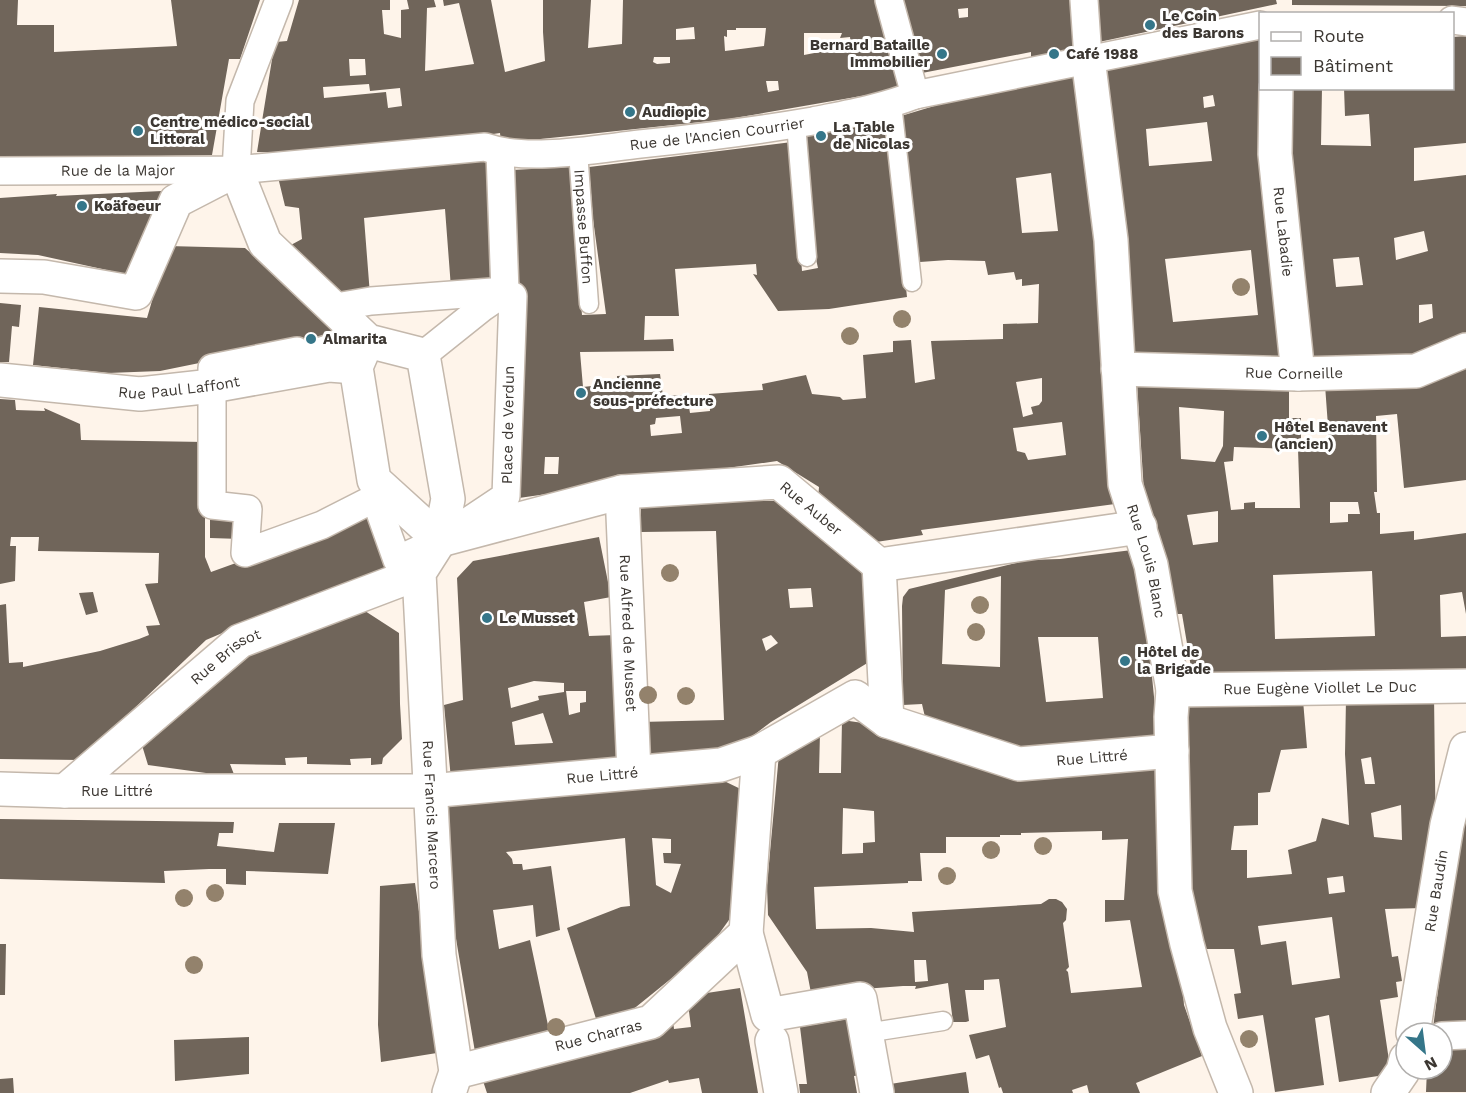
<svg xmlns="http://www.w3.org/2000/svg" width="1466" height="1093" font-family="'Work Sans',sans-serif">
	<rect width="100%" height="100%" fill="#fef4ea"/>
	<path fill="#70655a" fill-rule="evenodd" d="M0,0h18l-1,25h37v27l123,-6 -6,-46h89l-20,59h-11l-17,96 -212,4z
		M299,0h91v10h-8l2,24 17,4v-28l8,-1 -2,-9h27l2,7 -9,1 -2,63 49,-7 -15,-61 -15,3 -1,-6h48l14,72 40,-11 -2,-29v-32h48l-3,48 34,-4 1,-44h254l22,85 -3,5 -167,29 -159,17 -69,7 -1,-10 -76,11 -107,9 -60,-1 17,-105 2,-5 11,-1zM694,27l1,12 -19,1v-11zM736,28h30l-2,18 -39,5 -1,-15 3,1v-7h9zM804,33h38l-2,5 10,-1 1,9 -47,9zM654,57h16v6l-13,1 -4,-2zM349,59h16l1,16 -16,1zM766,81h12l1,9 -11,2zM369,84l1,7 30,-3 2,18 -14,2 -2,-16 -62,6 -1,-11z
		M900,0h174l2,52 -45,6v-6l-109,21 -7,-37h-4zM968,8v9l-9,1 -1,-9z
		M1097,0h179l1,4 -178,38z
		M1292,0h174v6l-174,-1z
		M1260,35v53l27,276 -152,-1 -38,-295zM1213,95l2,11 -11,2 -1,-11zM1207,122l5,39 -63,5 -3,-37zM1251,250l7,65 -85,7 -8,-63z
		M1466,36v107l-52,5v33l52,-6v162l-57,24 -101,2 -26,-275h40l-1,57 50,1 -2,-32 -24,2 -1,-28h108v-51zM1424,231l4,20 -32,9 -2,-22zM1359,257l4,28 -27,2 -3,-28zM1432,304l1,14 -14,5v-18z
		M1074,76l17,59 24,369 -194,26 2,5 -47,7 -58,-43 1,-12 -42,-26 -265,38 7,-213 -2,-47 -6,-47 1,-22 58,-3 12,148 24,-1 -13,-95 -4,-52 203,-25 10,129 16,-3 -5,-22 -9,-110 84,-16 19,177 -78,12 -51,2 -25,-37 4,1 -1,-11 -81,5 4,47h-34l-1,24 29,-1 1,12 -94,1 3,35 34,-4v-7l43,-2 3,22 24,-1 3,18 20,-2 -1,-17 54,-4 -1,-6 44,-9 6,19 28,3 3,3 23,-2 -3,-43 30,-3v-11l18,-1 4,43 20,-4 -4,-38 72,-2v-15l35,-1 1,-39 -17,2v-7l-6,1 -2,-8 -26,3 -3,-14 -37,-1 -28,2 -17,-100 5,-1 -7,-45 53,-16zM1051,173l7,58 -36,2 -6,-55zM1042,378v23l-3,4 -8,2 2,7 -10,3 -7,-35zM680,416l2,17 -31,3 -1,-11 5,-1 1,-6zM1062,422l4,33 -38,5 -3,-7 -8,-2 -4,-23zM545,457h14l-1,17h-14z
		M487,159l7,127 -43,2 -6,-79 -81,9 6,77 -36,6 -45,-55 13,-7 -3,-31 -14,-2 -8,-33z
		M162,191l-28,85 -96,-21 -38,-2v-55l57,-4 -1,2z
		M168,246l77,2 97,86 -182,37 -52,2 -75,-8 6,-58 108,11z
		M0,303l21,2 -2,22 -7,-1 -3,36h-9z
		M1466,366v114l-62,8 -7,-74 -21,2 1,76h-3l3,21h3v21l34,-3v9l52,-7v81l-4,-22 -22,3 1,42 25,-1v36l-273,7 -11,-65h-6l-32,-122 -7,-108 152,2v32h12v23l28,-1 -4,-55zM1179,407l45,4 -1,35 -8,16 -34,-3zM1234,447l64,2 2,59h-45v-6l-11,1v6l-13,1 -7,-48 9,-1zM1330,502h28l2,12h-12v8l-18,1zM1218,511v31l-25,3 -6,-30zM1372,571l3,65 -100,3 -2,-64z
		M0,399l15,1 1,10 29,1 -1,-3 36,16 1,16 124,2v115l6,15 50,-18 110,-47 23,63 -160,58 -28,12 -126,120 -80,-1v-154l6,-1 3,59 14,-1v5l77,-16 39,-12 10,-4 -3,-9 14,-1 -15,-41 13,-1 1,-30 -121,-2 1,-14h-28l-1,9h6l-1,35 -15,3z
		M641,499l143,2 84,61 1,100 -98,60 -42,32 -89,4v-36l84,-2 -8,-189 -75,1zM811,588l2,19 -23,1 -2,-19zM771,635l7,8 -12,8 -4,-12z
		M210,510l33,2 -2,27 -31,-1z
		M599,537l12,60 -27,5 5,34 28,-1 6,130 -172,14 -7,-74 19,-5 -6,-122 16,-17zM534,681l30,2v9l-26,4 1,4 -28,8 -3,-20zM566,691h20v11l-6,1v9l-11,3zM543,713l10,30 -38,2 -3,-23z
		M1132,550l8,6 18,181 -126,17 -105,-28 -5,-22 -19,1 -1,-99 1,-9 6,-8 119,-29 32,-1zM1001,576l-1,91 -58,-3 3,-74zM1038,637h60l5,61 -57,4z
		M93,592l5,20 -12,3 -7,-22z
		M365,611l34,22 1,71 2,35 -19,19 -1,6 -11,1v-7l-21,1 1,6 -44,-1v-7l-22,1 1,7 -56,-1 5,13 -87,-12 -7,-23 112,-89z
		M1434,694l2,165 -13,49 -38,1 7,48 6,-1 4,25 -6,1 2,15 -18,3 11,74 -52,8 -10,-67 -14,3 9,67 -49,7 -12,-77 -25,4 -4,-25 7,-1 -7,-44h-33l-11,-27 -2,-214 1,-2 114,-6 4,48 -26,2 -11,42 -12,1v32l-24,1 -3,24h16v28l45,-4 -4,-24 28,-9 6,-23 27,7 -4,-71 1,-55zM1371,757l4,27h-10l-4,-25zM1401,805l1,35 -28,-3 -3,-24zM1343,876l2,16 -16,2 -2,-16zM1332,917l8,61 -48,7 -6,-44 -25,4 -3,-19z
		M842,720l21,3 54,19 246,23 21,240 18,51 -66,27 4,10h-51l-2,-8 -15,5 1,3h-70l-2,-6 -2,1 -10,-33 -13,4 -7,-24 37,-8 -7,-48 -15,1v10h-19l4,31 -3,1h-13l-5,-39 -33,6 1,-3h-13l-92,7 -4,-21 -39,-57 -1,-30 12,-131 41,-21 -1,40h22zM843,808l31,3 1,31 -12,1v10l-21,1zM1102,831v9l26,-1 -4,61h-19v22l25,-2 12,67 -71,6 -3,-21 -2,-2 3,-3 -6,-44 3,-3 1,-11 -5,-7 -6,-3h-7l-8,5 -129,8 2,20 -43,-4 -55,1 -2,-42 94,-4v-2h14l-2,-28h26v-16h54v-2h21v-2zM914,960h12l2,21 -13,1z
		M722,780l29,14 -12,112 -23,32 -28,27 -57,46 -33,14 -31,-97 54,-21 9,-1 -5,-68 -119,14 6,7 1,5h9l1,6 28,-4 9,64 -24,7 -3,-32 -40,5 6,39 31,-9 19,90 -74,22 -29,-173 1,-73zM652,838l19,1v14h-8l1,10 17,1 -10,29 -15,-8z
		M1466,817v210l-33,1 25,-189z
		M0,819l234,3 -1,11h-14l-2,13 57,6 5,-29h56l-7,51 -82,-3v14l-20,-1v-15h-17l-45,2 1,12 -165,-4z
		M415,883l13,93 15,76 -62,10 -3,-37 2,-139z
		M0,944h6l-1,51h-5z
		M740,988l18,105h-56l-3,-15 -30,5 -1,-3 -38,13h-143l-4,-12 190,-60 1,8 17,-2 -4,-31z
		M854,1018l9,57 -9,1 3,17h-57l-1,-9h8l-7,-57z
		M249,1037v37l-74,7 -1,-41z
		M1466,1047v45h-40l1,-23h15v-21z
		M966,1072l3,21h-84l-1,-8z
		M13,1078l1,15h-14v-14z"/>
	<g fill="none" stroke-linecap="round" stroke-linejoin="round">
		<defs>
			<g id="service">
				<path d="M892,104l20,178"/>
				<path d="M796,124l11,133"/>
				<path id="s1" d="M578,151l11,153"/>
				<path d="M866,1033l77,-12"/>
			</g>
			<g id="pedestrian">
				<path d="M889,0l26,95"/>
				<path d="M1084,0l4,58"/>
				<path d="M1452,20l14,2"/>
				<path d="M236,170l4,-69 39,-101"/>
				<path id="s2" d="M0,171l236,-1 249,-23c42,15 110,2 155,-3 58,-6 115,-13 173,-23 34,-7 69,-13 102,-26l345,-70"/>
				<path d="M492,292l13,7 8,-3 -7,200 -66,44 -43,20 -22,-62 -53,27 -77,28 3,-44 -36,-4v-137l85,-17 3,5c21,-5 44,-7 52,-30l-10,-20 29,-5z"/>
				<path d="M423,355l60,-48 22,-15 -5,-139"/>
				<path d="M1442,1036l24,-1"/>
			</g>
			<g id="minor">
				<path id="s3" d="M1088,58l23,182 14,244 26,81 22,125 -2,27 4,174 12,53 23,84 26,65"/>
				<path id="s4" d="M1276,88l-1,66 23,220"/>
				<path id="s5" d="M0,276l44,1 92,16 40,-92 60,-31 29,73 103,98 55,14 25,144 -8,41 -21,33 20,382 17,117 -7,21"/>
				<path d="M365,346l-9,21 18,113 66,60"/>
				<path id="s6" d="M1118,369l180,5 118,-3 50,-21"/>
				<path id="s7" d="M0,380l140,14 72,-8 117,-21 27,2"/>
				<path id="s8" d="M622,492l12,280"/>
				<path id="s9" d="M440,540l182,-48 157,-10 100,83 261,-38"/>
				<path d="M879,565l8,156"/>
				<path id="s10" d="M1173,690l293,-4"/>
				<path id="s11" d="M0,789l65,2h364l292,-26 38,-13 96,-55 32,24 132,43 153,-13"/>
				<path id="s12" d="M65,791l175,-150 179,-68"/>
				<path d="M746,933l22,82 92,-16 17,94"/>
				<path id="s13" d="M1413,1033l34,-208 19,-76"/>
				<path d="M772,1041l9,52"/>
				<path id="s14" d="M456,1072l195,-50 95,-89 13,-181"/>
				<path d="M1388,1093l15,-22 3,-12"/>
			</g>
		</defs>
		<use href="#service" stroke="#c4b8ac" stroke-width="21"/>
		<use href="#pedestrian" stroke="#c4b8ac" stroke-width="30"/>
		<use href="#minor" stroke="#c4b8ac" stroke-width="36"/>
		<use href="#service" stroke="#fff" stroke-width="18"/>
		<use href="#pedestrian" stroke="#fff" stroke-width="27"/>
		<use href="#minor" stroke="#fff" stroke-width="33"/>
	</g>
	<g fill="#93826c">
		<circle cx="1241" cy="287" r="9"/>
		<circle cx="902" cy="319" r="9"/>
		<circle cx="850" cy="336" r="9"/>
		<circle cx="670" cy="573" r="9"/>
		<circle cx="980" cy="605" r="9"/>
		<circle cx="976" cy="632" r="9"/>
		<circle cx="648" cy="695" r="9"/>
		<circle cx="686" cy="696" r="9"/>
		<circle cx="1043" cy="846" r="9"/>
		<circle cx="991" cy="850" r="9"/>
		<circle cx="947" cy="876" r="9"/>
		<circle cx="215" cy="893" r="9"/>
		<circle cx="184" cy="898" r="9"/>
		<circle cx="194" cy="965" r="9"/>
		<circle cx="556" cy="1027" r="9"/>
		<circle cx="1249" cy="1039" r="9"/>
	</g>
	<g fill="#357689" stroke="#fff" stroke-width="2">
		<circle cx="1150" cy="25" r="6"/>
		<circle cx="942" cy="54" r="6"/>
		<circle cx="1054" cy="54" r="6"/>
		<circle cx="630" cy="112" r="6"/>
		<circle cx="138" cy="131" r="6"/>
		<circle cx="821" cy="136" r="6"/>
		<circle cx="82" cy="206" r="6"/>
		<circle cx="311" cy="339" r="6"/>
		<circle cx="581" cy="393" r="6"/>
		<circle cx="1262" cy="436" r="6"/>
		<circle cx="487" cy="618" r="6"/>
		<circle cx="1125" cy="661" r="6"/>
	</g>
	<g text-anchor="middle" stroke-width="6" stroke-linejoin="round" paint-order="stroke">
		<g font-size="15" font-weight="bold" fill="#3c3732" stroke="#fff" text-anchor="start">
			<text x="1162" y="21">Le Coin<tspan x="1162" dy="17">des Barons</tspan></text>
			<text x="930" y="50" text-anchor="end">Bernard Bataille<tspan x="930" dy="17">Immobilier</tspan></text>
			<text x="1066" y="59">Café 1988</text>
			<text x="642" y="117">Audiopic</text>
			<text x="150" y="127">Centre médico-social<tspan x="150" dy="17">Littoral</tspan></text>
			<text x="833" y="132">La Table<tspan x="833" dy="17">de Nicolas</tspan></text>
			<text x="94" y="211">Koäfoeur</text>
			<text x="323" y="344">Almarita</text>
			<text x="593" y="389">Ancienne<tspan x="593" dy="17">sous-préfecture</tspan></text>
			<text x="1274" y="432">Hôtel Benavent<tspan x="1274" dy="17">(ancien)</tspan></text>
			<text x="499" y="623">Le Musset</text>
			<text x="1137" y="657">Hôtel de<tspan x="1137" dy="17">la Brigade</tspan></text>
		</g>
		<g font-size="15" fill="#3c3732" stroke="#fff">
			<text dy="5" stroke="none"><textPath href="#s2" startOffset="720">Rue de l'Ancien Courrier</textPath></text>
			<text dy="5" stroke="none"><textPath href="#s2" startOffset="118">Rue de la Major</textPath></text>
			<text dy="5" stroke="none"><textPath href="#s1" startOffset="76">Impasse Buffon</textPath></text>
			<text dy="5" stroke="none"><textPath href="#s4" startOffset="144">Rue Labadie</textPath></text>
			<text dy="5" stroke="none"><textPath href="#s6" startOffset="176">Rue Corneille</textPath></text>
			<text dy="5" stroke="none"><textPath href="#s7" startOffset="180">Rue Paul Laffont</textPath></text>
			<text transform="translate(508 425) rotate(-89)" y="5">Place de Verdun</text>
			<text dy="5" stroke="none"><textPath href="#s9" startOffset="387">Rue Auber</textPath></text>
			<text dy="5" stroke="none"><textPath href="#s3" startOffset="508">Rue Louis Blanc</textPath></text>
			<text dy="5" stroke="none"><textPath href="#s8" startOffset="141">Rue Alfred de Musset</textPath></text>
			<text dy="5" stroke="none"><textPath href="#s12" startOffset="210">Rue Brissot</textPath></text>
			<text dy="5" stroke="none"><textPath href="#s10" startOffset="147">Rue Eugène Viollet Le Duc</textPath></text>
			<text dy="5" stroke="none"><textPath href="#s11" startOffset="1125">Rue Littré</textPath></text>
			<text dy="5" stroke="none"><textPath href="#s11" startOffset="603">Rue Littré</textPath></text>
			<text dy="5" stroke="none"><textPath href="#s11" startOffset="117">Rue Littré</textPath></text>
			<text dy="5" stroke="none"><textPath href="#s5" startOffset="1052">Rue Francis Marcero</textPath></text>
			<text dy="5" stroke="none"><textPath href="#s13" startOffset="144">Rue Baudin</textPath></text>
			<text dy="5" stroke="none"><textPath href="#s14" startOffset="147">Rue Charras</textPath></text>
		</g>
	</g>
	<rect x="1259" y="12" width="195" height="78" fill="#ffffff" stroke="#b1afad" stroke-width="1.5"/>
	<rect x="1271" y="32" width="30" height="9" fill="#ffffff" stroke="#b1afad" stroke-width="1.5"/>
	<text x="1313" y="42" font-size="18" fill="#3c3732">Route</text>
	<rect x="1271" y="57" width="30" height="18" fill="#70655a" stroke="#b1afad" stroke-width="1.5"/>
	<text x="1313" y="72" font-size="18" fill="#3c3732">Bâtiment</text>
	<g transform="translate(1424 1051) rotate(152)"><circle r="28" fill="#ffffff" stroke="#b1afad" stroke-width="1.5"/>
	<path d="M0-4.5L10 22L0 15L-10 22Z" fill="#357689"/>
	<text y="-9" font-size="16" font-weight="bold" text-anchor="middle" fill="#3c3732">N</text>
	</g>
</svg>
